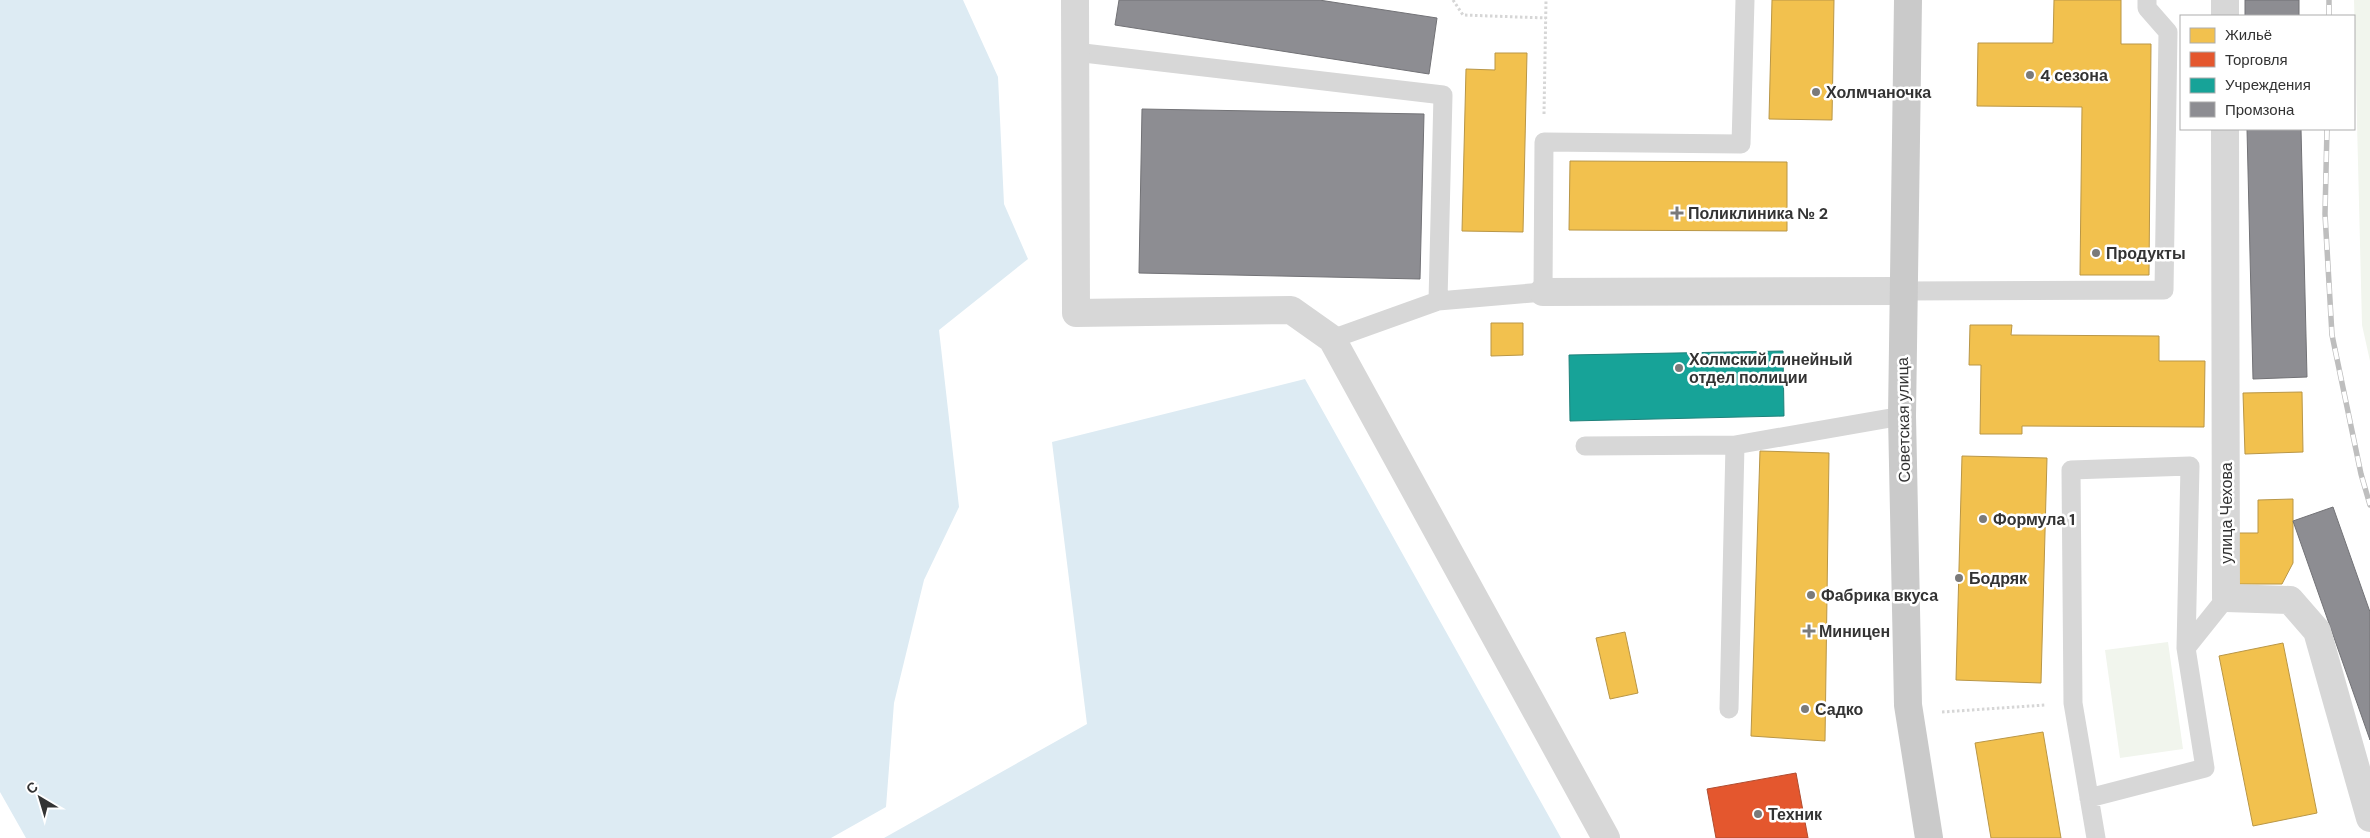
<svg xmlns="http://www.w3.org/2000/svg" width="2370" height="838" font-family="'DM Sans',sans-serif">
	<rect width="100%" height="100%" fill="#fff"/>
	<path fill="#f1f5ed" d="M2354,0h16v361l-8,-36z
		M2168,642l15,107 -63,9 -15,-108z"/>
	<path fill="#ddebf3" d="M0,0h963l35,77 6,127 24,55 -89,71 20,177 -35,73 -30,123 -8,104 -55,31h-805l-26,-46z
		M1305,379l256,459h-677l203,-114 -35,-282z"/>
	<path fill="#f2c14e" stroke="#b99646" d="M1772,0h62l-2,120 -63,-1z
		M2054,0h67v44h30l-2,231h-69l2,-168 -105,-1 1,-63h75z
		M1495,53h32l-4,179 -61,-1 4,-162 29,1z
		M1570,161l217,1v69l-218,-1z
		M1491,323h32v32l-32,1z
		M1970,325h42l-1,10 148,1v25h46l-1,66 -182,-1v8h-42l1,-69h-12z
		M2302,392l1,60 -58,2 -2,-61z
		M1760,451l69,2 -4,288 -74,-5z
		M1962,456l85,2 -6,225 -85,-3z
		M2293,499v64l-11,21h-43v-51h19v-33z
		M1625,632l13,61 -28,6 -14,-61z
		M2283,643l34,170 -64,13 -34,-170z
		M2043,732l18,106h-70l-16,-95z"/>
	<path fill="#e4572e" stroke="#af4c30" d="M1796,773l12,65h-92l-9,-49z"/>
	<path fill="#17a398" stroke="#1f817a" d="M1783,351l1,65 -214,5 -1,-66z"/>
	<path fill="#8d8d92" stroke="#727276" d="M1119,0h200l118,18 -8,56 -314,-49z
		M2245,0h54v16h-54z
		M1142,109l282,5 -4,165 -281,-6z
		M2247,129h54l6,248 -54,2z
		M2333,507l37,105v128l-77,-219z"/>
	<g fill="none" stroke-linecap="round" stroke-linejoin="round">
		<path stroke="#d6d6d6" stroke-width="3" stroke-dasharray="2.5 2.5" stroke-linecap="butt" d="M1453,0l10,15 83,3
			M1544,114l2,-114
			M1942,712l103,-7"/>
		<path stroke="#d7d7d7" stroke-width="19" d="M1075,52l368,43 -5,206
			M1902,291l262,-1 4,-258 -21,-24v-8
			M1332,339l106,-38 105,-9 1,-150 197,2 4,-144
			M1585,446l150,-1 167,-29
			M2186,648l40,-50
			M1729,709l6,-264
			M2089,798l116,-30 -19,-120 4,-182 -119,4 2,233 23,135"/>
		<path stroke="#d7d7d7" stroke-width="28" d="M1075,0l1,313 215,-3 41,29 274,499
			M2225,0v16
			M2225,129l1,469 64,2 27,31 53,187
			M1543,292l359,-1"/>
		<path stroke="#cacaca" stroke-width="28" d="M1908,0l-6,416 6,289 21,133"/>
		<defs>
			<path id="rail" d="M2329,16v-16
				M2327,129l-2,85 7,121 29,139 9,31"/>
		</defs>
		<use href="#rail" stroke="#bebebe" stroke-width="5.5"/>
		<use href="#rail" stroke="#fff" stroke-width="4" stroke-dasharray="11" stroke-linecap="butt"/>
	</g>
	<g fill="#7a7a7a" stroke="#fff" stroke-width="2">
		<circle cx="2030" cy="75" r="5"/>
		<circle cx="1816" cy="92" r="5"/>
		<path d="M1674.5 205.5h5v5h5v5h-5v5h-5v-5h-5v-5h5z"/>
		<circle cx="2096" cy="253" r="5"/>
		<circle cx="1679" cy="368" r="5"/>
		<circle cx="1983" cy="519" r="5"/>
		<circle cx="1959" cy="578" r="5"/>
		<circle cx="1811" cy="595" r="5"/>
		<path d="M1806.5 623.5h5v5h5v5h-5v5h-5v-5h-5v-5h5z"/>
		<circle cx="1805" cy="709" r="5"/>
		<circle cx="1758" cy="814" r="5"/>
	</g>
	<g text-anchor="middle" stroke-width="5" stroke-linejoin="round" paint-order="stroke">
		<g font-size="16" font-weight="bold" fill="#333" stroke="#fff" text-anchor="start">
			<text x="2040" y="81">4 сезона</text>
			<text x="1826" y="98">Холмчаночка</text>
			<text x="1688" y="219">Поликлиника № 2</text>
			<text x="2106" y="259">Продукты</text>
			<text x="1689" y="365">Холмский линейный<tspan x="1689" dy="18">отдел полиции</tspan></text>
			<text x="1993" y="525">Формула 1</text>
			<text x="1969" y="584">Бодряк</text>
			<text x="1821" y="601">Фабрика вкуса</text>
			<text x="1819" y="637">Миницен</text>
			<text x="1815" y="715">Садко</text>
			<text x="1768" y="820">Техник</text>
		</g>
		<g font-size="16" fill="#333" stroke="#fff">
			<text transform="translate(1903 420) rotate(-91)" y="6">Советская улица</text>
			<text transform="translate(2226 513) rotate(-90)" y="6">улица Чехова</text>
		</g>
	</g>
	<rect x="2180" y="15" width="175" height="115" fill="#ffffff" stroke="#adadad"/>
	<rect x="2190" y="28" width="25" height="15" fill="#f2c14e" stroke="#adadad"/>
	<text x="2225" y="40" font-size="15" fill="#333333">Жильё</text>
	<rect x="2190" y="52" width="25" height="15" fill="#e4572e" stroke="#adadad"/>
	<text x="2225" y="65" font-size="15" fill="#333333">Торговля</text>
	<rect x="2190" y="78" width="25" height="15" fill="#17a398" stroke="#adadad"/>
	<text x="2225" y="90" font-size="15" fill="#333333">Учреждения</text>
	<rect x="2190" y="102" width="25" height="15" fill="#8d8d92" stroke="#adadad"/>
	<text x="2225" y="115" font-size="15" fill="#333333">Промзона</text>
	<g transform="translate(40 798) rotate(322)" stroke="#ffffff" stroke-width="4" paint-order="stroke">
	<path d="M0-4L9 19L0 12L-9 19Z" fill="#333333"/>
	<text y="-8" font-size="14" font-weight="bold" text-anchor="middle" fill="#333333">С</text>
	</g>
</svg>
